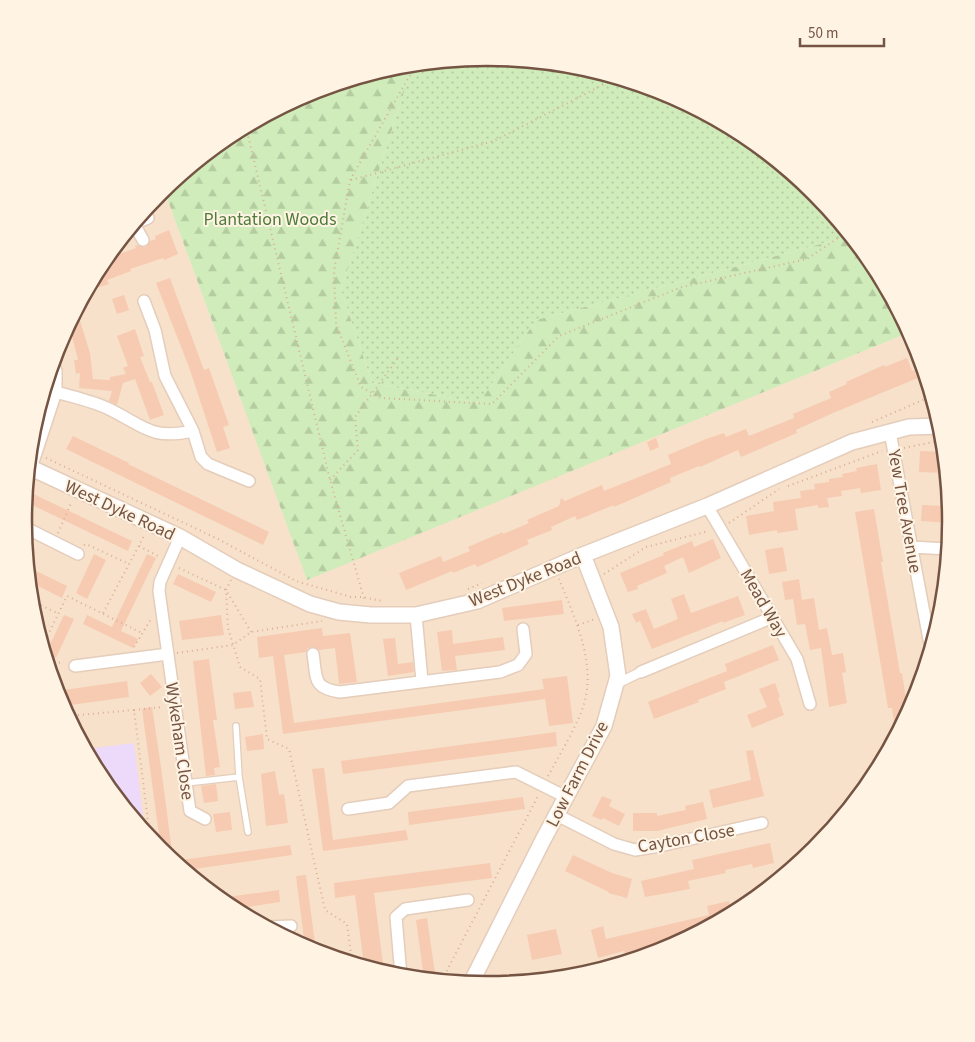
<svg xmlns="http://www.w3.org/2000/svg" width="975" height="1042" font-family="'Source Sans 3',sans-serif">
	<defs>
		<pattern id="green-dots" width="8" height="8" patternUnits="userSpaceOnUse" patternTransform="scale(1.25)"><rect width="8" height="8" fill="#cfecba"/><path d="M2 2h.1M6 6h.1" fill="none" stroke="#b5cca1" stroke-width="1.8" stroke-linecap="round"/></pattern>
		<pattern id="forest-firs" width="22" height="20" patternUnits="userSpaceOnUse" patternTransform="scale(1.25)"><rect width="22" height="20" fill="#cfecba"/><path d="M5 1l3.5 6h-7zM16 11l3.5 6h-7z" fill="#b5cca1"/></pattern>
	</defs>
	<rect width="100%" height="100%" fill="#fef0dc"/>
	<path fill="#f7e1ca" d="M164,190l143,389 603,-247 6,12 26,87 9,90 -9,91 -26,87 -43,80 -58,70 -70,58 -80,43 -87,26 -91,9 -90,-9 -87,-27 -80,-43 -71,-57 -57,-71 -43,-80 -26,-87 -9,-90 9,-91 26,-87 43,-80z"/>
	<path fill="#edd9fa" d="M134,743l11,88 -43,-53 -16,-29z"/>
	<path fill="url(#green-dots)" d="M488,57l90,9 87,27 80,43 71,57 35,43 -315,84 -57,83 -107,-20 -31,-93 70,-220 1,-5z"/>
	<path fill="url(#forest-firs)" d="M412,65l-1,5 -70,220 31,93 107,20 57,-83 315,-84 22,28 37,68 -603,248 -143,-390 66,-55 80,-43 87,-26z"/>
	<path fill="#f6cbb1" d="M169,230l9,24 -14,6 -1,-2 -33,11 1,2 -24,9 2,4 -22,7 19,-32 30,-11 -1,-2 3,-1 4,2h4l4,-6 6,-2 -1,-3z
		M170,278l34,92 5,-2 20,57 -6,2 7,21 -13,4 -28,-85 -33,-84z
		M124,295l5,15 -12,4 -5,-15z
		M77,311l13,42 3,26 17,1v-3l16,-3 -3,-6 5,-2 -11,-30 18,-7 9,27 -4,1 10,25h2l12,33 -14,5 -15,-41 -12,4 -6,22 -8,-4 3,-10 -33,-3 1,-15 -4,1 -2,-14h4l-9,-35z
		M907,358l5,13 11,-4 2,8 -92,38 -37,17 1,3 -56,24 -3,-7 -38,17 -1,-1 -29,12 1,4 -57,25v-2l-37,15 -2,-4 -24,11 1,3 -25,10 2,4 -52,23 -2,-3 -22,9 -1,-2 -46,19 -7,-17 42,-17 2,6 27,-11 -2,-4 35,-15v2l26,-11 -2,-3 32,-14 2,-8 4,3 37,-16 2,6 67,-27 -3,-9 38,-16 18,-6 2,4 20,-8 3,7 45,-18 -1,-4 38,-16 -2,-6 18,-8 -1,-2 38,-17 1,2z
		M73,436l56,27 -1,1 141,68 -6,13 -197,-96z
		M656,438l3,9 -9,4 -3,-9z
		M920,451l24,1 3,21 -28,-1z
		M877,464l4,26 -20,3 -1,-5 -19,3 1,5 -15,2 2,9 -11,1v-3l-23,4 3,21 -21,3v-3l-28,5 -3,-19 28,-5 -1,-9 28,-4 -1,-7 15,-2 -1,-5 15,-2v-3l14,-2 -1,-3 15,-3 -1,-3z
		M27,491l105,50 -4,10 -102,-49z
		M922,505l23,1v6h5l1,11 -30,-2z
		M874,509l9,53h-2l19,111h2l4,26h-2l3,16 -11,20 -4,-27h-4l-33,-196z
		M713,539l8,19 -32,15 -6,-16 -19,9 3,7 -30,13 1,3 -10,3 -8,-19 44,-18 -1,-2 29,-12 2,6z
		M783,547l4,24 -18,3 -4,-24z
		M94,554l12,6 -19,39 -11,-6z
		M147,554l9,4 -35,73 17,8 -5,9 -50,-24 4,-9 25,12z
		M28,567l39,19 -5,12 -32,-16z
		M178,574l38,18 -5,10 -38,-18z
		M799,579l3,21 12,-2 5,32 8,-2 5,27 11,-2 3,19 -4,1 5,30 -18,4 -8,-59 -11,2 -5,-26 -8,1 -4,-26 -8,1 -3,-18z
		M684,594l7,19 47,-17 7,19 -22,8v-2l-71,28 -12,-28 -4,2 -4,-9 14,-5 8,20 24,-10 -7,-20z
		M562,600l2,14 -60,7 -2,-13z
		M64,615l10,4 -18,39 -10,-5z
		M221,615l3,20 -42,5 -3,-19z
		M322,628l1,8 27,-3 7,49 -18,2 -4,-36 -16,2 -7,-3 -4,1 -2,4 -22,3 10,68 250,-34 -2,-10 25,-3 6,47 -24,3 -4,-27 -262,35 -10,-78 -14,2 -2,-21z
		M452,630l1,14 50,-7 2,13 -50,6 2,14 -15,1 -5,-39z
		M395,638l3,26 15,-2 1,10 -26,4 -5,-37z
		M773,645l6,15 -55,22 2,7 -28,11 1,2 -45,17 -6,-17 79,-31 -2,-7z
		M209,659l8,61h-4l7,47 -6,1 1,7 -9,1 -13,-115z
		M151,674l11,13 -12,9 -10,-13z
		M127,681l2,16 -66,9 -6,-15z
		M775,683l5,14 -2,1 6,17 -32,13 -5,-13 20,-8 -8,-18z
		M251,691l3,16 -19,2 -2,-16z
		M152,707l9,60 12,93 -12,-10 -19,-141z
		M556,732l1,14 -214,28 -2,-13z
		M263,734l1,15 -17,2 -2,-14z
		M753,750l11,46 -51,12 -4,-18 42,-10 -5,-29z
		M324,768l9,72 73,-10 2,10 -85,11 -11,-82z
		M275,771l4,24 5,-1 4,29 -22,3 -5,-52z
		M216,784l2,17 -14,2 -3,-17z
		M602,796l10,4 -3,6 16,8 -6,12 -16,-8 -1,2 -10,-4z
		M523,797l2,12 -116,16 -1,-13z
		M703,802l4,17 -50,12h-24v-18h24v3l29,-6 -1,-4z
		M230,812l2,18 -16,2 -3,-18z
		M770,843l4,20 -21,5 -1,-4 -27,6 1,3 -38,8 2,8 -45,8 -4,-16 53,-12 -2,-9z
		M290,845l2,10 -105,15 -13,-9z
		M573,855l39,18 20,6 -5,19 -19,-5 1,-1 -44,-21z
		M490,863l2,15 -118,15 10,79 -20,-6 -9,-71 -20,3 -1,-15z
		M306,875l10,76 -11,-4 -9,-71z
		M279,890l1,12 -46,7 -14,-11z
		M729,901l3,13 -67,36 -39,7 -2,-6 -26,7 -7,-28 12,-4 3,13 103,-24 -2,-9z
		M427,918l9,62 -12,-1 -8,-59z
		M556,929l6,25 -30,6 -5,-25z"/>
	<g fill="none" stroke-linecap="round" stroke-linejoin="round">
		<defs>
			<path id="service" d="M239,777l9,55
				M186,783l53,-6 -3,-51"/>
			<path id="pedestrian" d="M616,684l25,-12"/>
			<path id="minor" d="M135,223l13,-5
				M134,224l9,16
				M144,301l11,29 10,46 28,55 8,26 7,7 41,17
				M56,392c17,5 37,9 53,17 35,17 41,31 84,22
				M890,432l41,218
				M31,468l25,-76v-21l-3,-8
				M707,506l90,153 13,45
				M24,527l54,27
				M180,537l-20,45 -1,9 31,220 15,8
				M911,547l37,2
				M416,615l6,66
				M313,654c4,24 -1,34 27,38l160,-20 18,-7 8,-11 -3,-25
				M75,666l93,-12
				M641,672l132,-55
				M348,809l41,-6 19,-17 108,-14 50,25
				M557,815l57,29 21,6 25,-4 102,-23
				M269,927l22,-1
				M401,976l-5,-59 9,-8 63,-9"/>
			<path id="tertiary" d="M29,467l151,70 57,33 73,34 29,8 32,3h45l61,-14 106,-46 124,-49 145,-64 57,-15 32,-1
				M471,983l72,-143 61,-114 14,-50 -7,-49 -28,-72"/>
		</defs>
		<use href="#service" stroke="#e4cdbb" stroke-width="8"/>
		<use href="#pedestrian" stroke="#e4cdbb" stroke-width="11"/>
		<use href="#minor" stroke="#e4cdbb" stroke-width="14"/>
		<use href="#tertiary" stroke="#e4cdbb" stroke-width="18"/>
		<path stroke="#daae95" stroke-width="2" stroke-dasharray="1 4" stroke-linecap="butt" d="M411,65l-1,10 -60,105 -16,91 2,53 25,63 20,11 111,6 67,-68 123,-49 125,-28 40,-27
			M246,127l84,353 35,122
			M351,180l143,-39 122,-63
			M872,422l60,-26
			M904,448l29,-6h10
			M46,458l172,81 78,42 55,16h12l19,4
			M330,480l28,-30 -3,-33 43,-59
			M788,486l94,-35
			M729,523l50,-34
			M58,533l14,-32
			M84,545l2,-1 43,20
			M139,546l21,11
			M179,568l47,22 25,42
			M604,574l42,-27 63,-16
			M231,580l-5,10 2,38 12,39 20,12 7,60 22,10 36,161 22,14 5,38
			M468,589l14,-6
			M32,601l27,13
			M103,613l41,-77
			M578,625l17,-6
			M43,645l24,-49 75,37
			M134,647l17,-28
			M177,653l56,-8 18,-13 71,-11
			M49,664l15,-2
			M134,710l29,-3
			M68,716l66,-6 16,127
			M548,776c11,-20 23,-40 32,-61 20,-45 -4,-94 -21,-136
			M442,980l96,-184"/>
		<use href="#service" stroke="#fff" stroke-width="5.5"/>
		<use href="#pedestrian" stroke="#fff" stroke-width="9"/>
		<use href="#minor" stroke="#fff" stroke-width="11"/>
		<use href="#tertiary" stroke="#fff" stroke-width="15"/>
	</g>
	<g text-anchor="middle" stroke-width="4" stroke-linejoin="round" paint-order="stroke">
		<g font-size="18" fill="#4f7c3a" stroke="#fff4e4">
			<text x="270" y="225">Plantation Woods</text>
		</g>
		<g font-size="18" fill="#755443" stroke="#fff4e4">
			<text transform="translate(120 510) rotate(25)" y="6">West Dyke Road</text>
			<text transform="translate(905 511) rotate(80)" y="6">Yew Tree Avenue</text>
			<text transform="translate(525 579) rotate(-22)" y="6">West Dyke Road</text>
			<text transform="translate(764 603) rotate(60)" y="6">Mead Way</text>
			<text transform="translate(180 741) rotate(82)" y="6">Wykeham Close</text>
			<text transform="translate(577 774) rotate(-63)" y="6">Low Farm Drive</text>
			<text transform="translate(686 838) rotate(-10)" y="6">Cayton Close</text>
		</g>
	</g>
	<path d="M0 0H975V1042H0ZM32 521a455 455 0 1 1 910 0a455 455 0 1 1-910 0Z" fill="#fff4e4" fill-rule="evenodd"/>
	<path fill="none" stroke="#755443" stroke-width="2.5" d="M32 521a455 455 0 1 1 910 0a455 455 0 1 1-910 0Z"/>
	<path d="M800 38v8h84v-8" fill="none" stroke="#755443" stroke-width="2.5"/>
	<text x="808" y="38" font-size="15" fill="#755443" stroke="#fff4e4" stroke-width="4" paint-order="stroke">50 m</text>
</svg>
